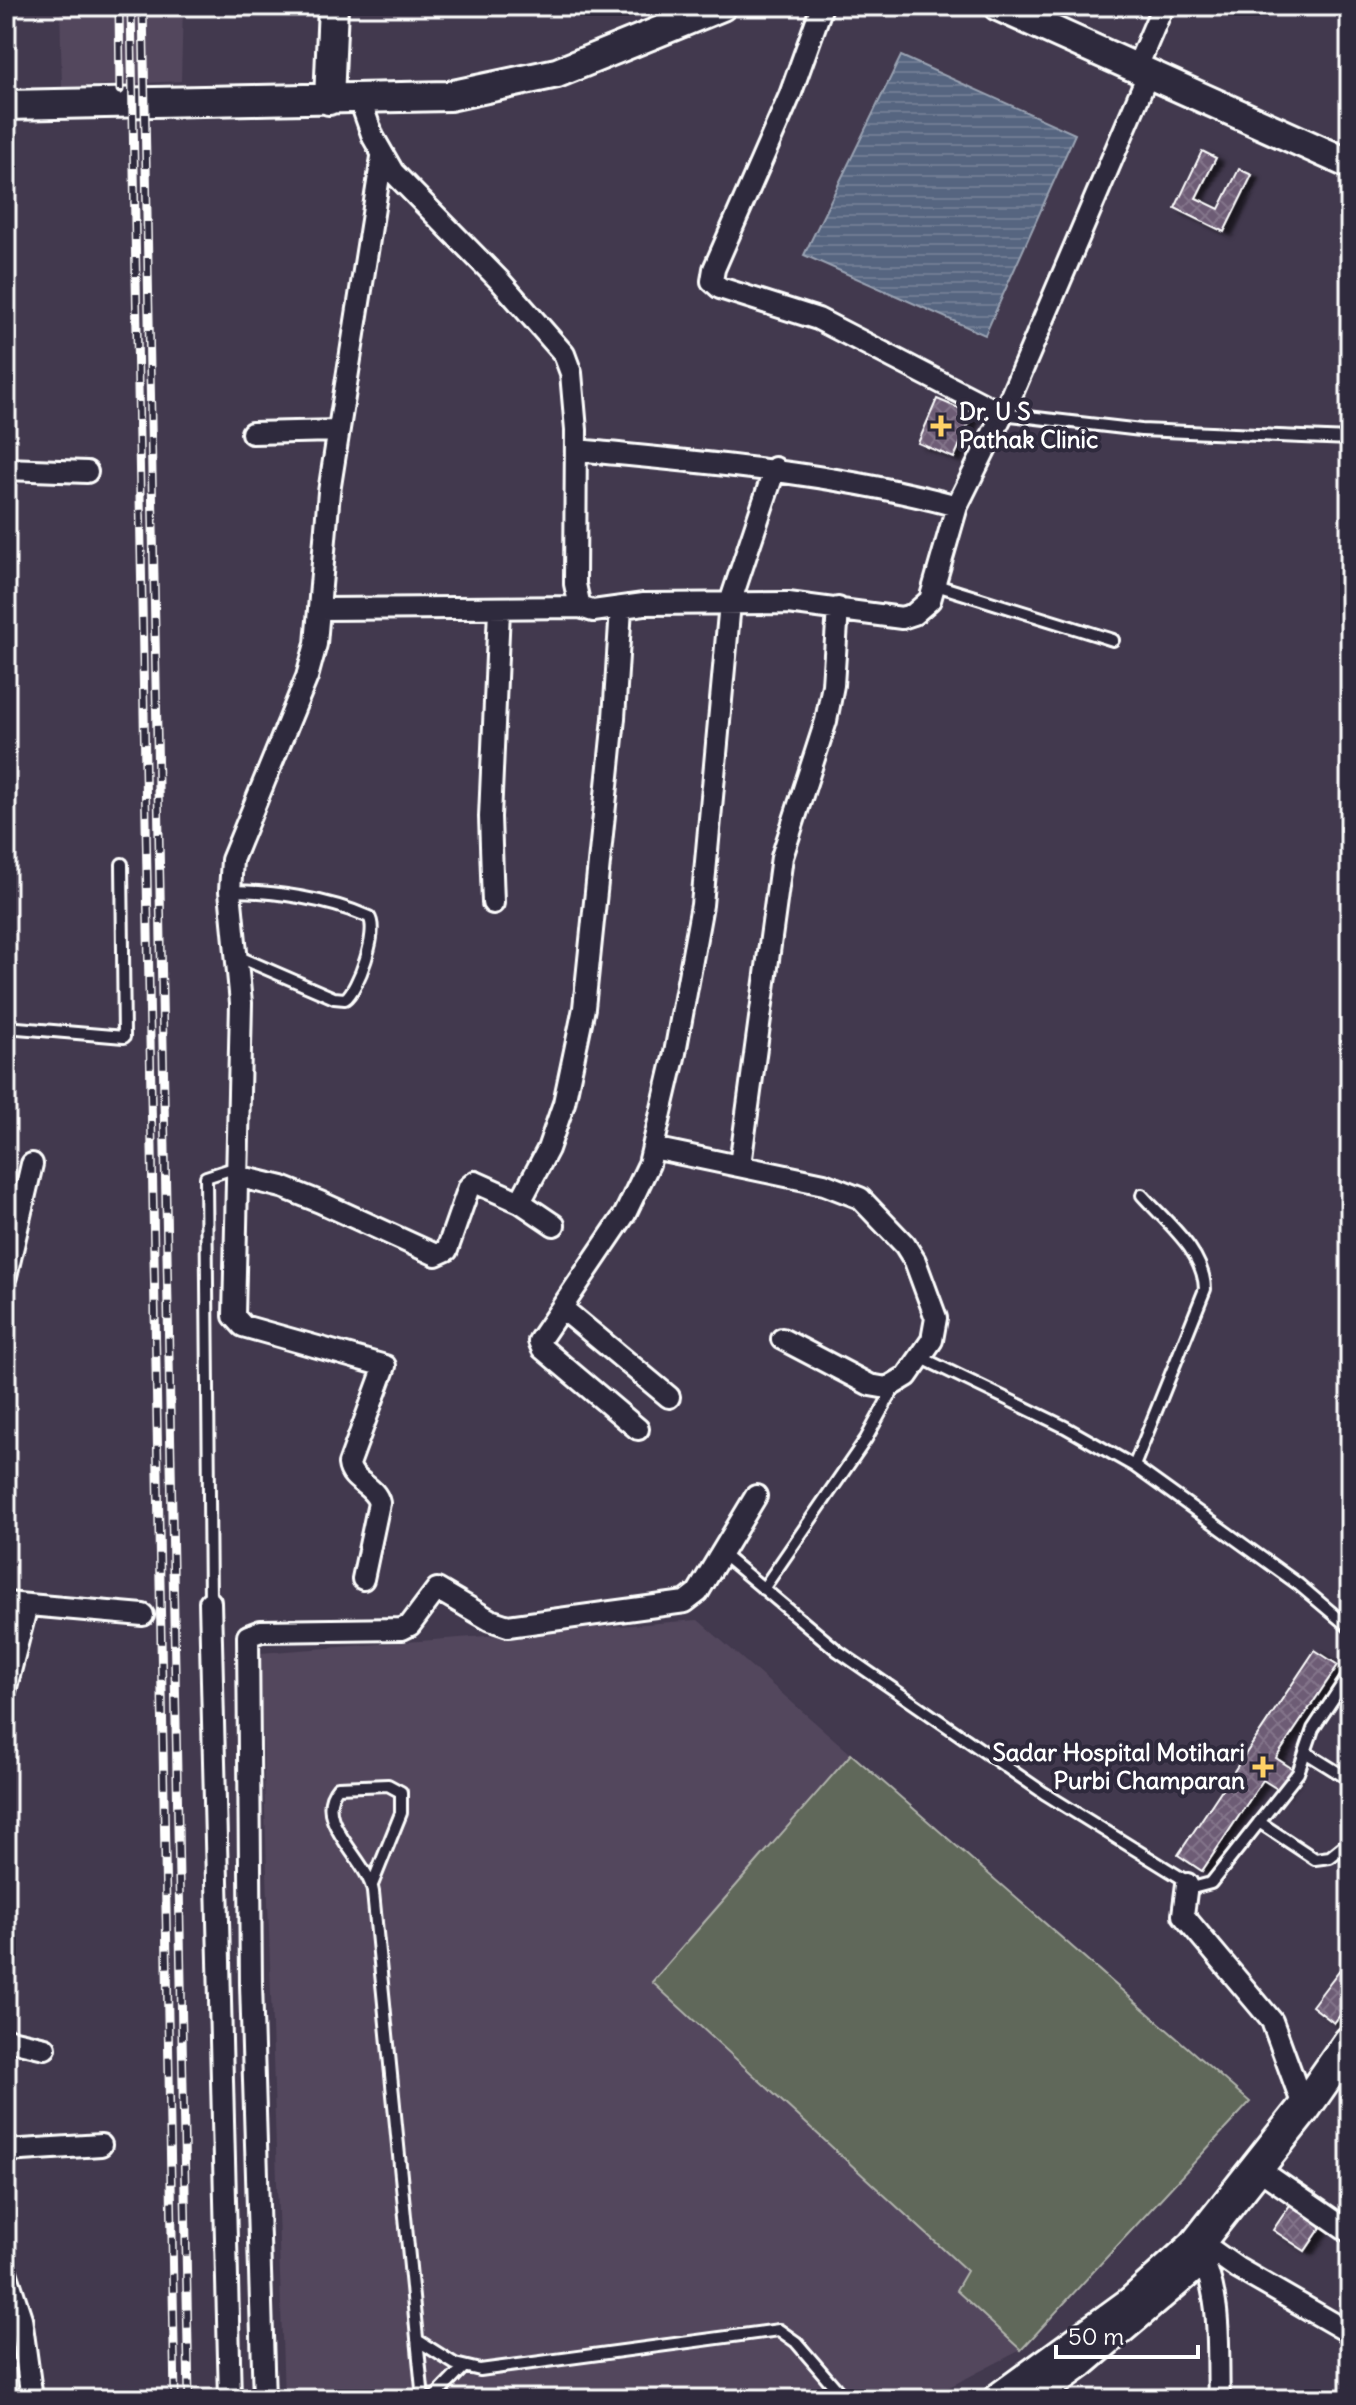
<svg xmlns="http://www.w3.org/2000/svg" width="1356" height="2405" font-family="Delius,sans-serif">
	<defs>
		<pattern id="water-rules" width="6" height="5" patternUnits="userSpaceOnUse" patternTransform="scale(2)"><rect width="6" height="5" fill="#566580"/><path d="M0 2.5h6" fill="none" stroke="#6f7c93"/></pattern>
		<pattern id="building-cross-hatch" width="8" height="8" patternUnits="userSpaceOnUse" patternTransform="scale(2)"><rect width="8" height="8" fill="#6d5b75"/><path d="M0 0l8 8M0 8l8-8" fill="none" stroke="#83748a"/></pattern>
		<filter id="shadow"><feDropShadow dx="7" dy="4" stdDeviation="2" flood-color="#0009"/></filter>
	</defs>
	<rect width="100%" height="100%" fill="#42394e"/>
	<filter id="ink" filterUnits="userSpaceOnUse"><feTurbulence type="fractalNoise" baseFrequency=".0125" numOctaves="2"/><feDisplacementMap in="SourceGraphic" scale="16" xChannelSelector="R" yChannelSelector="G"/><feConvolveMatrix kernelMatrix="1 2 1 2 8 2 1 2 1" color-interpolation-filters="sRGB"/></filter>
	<g filter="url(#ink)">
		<path fill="#53475d" d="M60,6h123l-2,75 -119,6z
			M698,1620l153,134 -198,228 315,290 -12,18 65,60 -95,49h-642l-24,-746z"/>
		<path fill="#60675a" stroke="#b0b3ac" stroke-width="2" d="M851,1754l399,348 -229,248 -65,-60 11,-19 -315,-289z"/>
		<path fill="url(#water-rules)" stroke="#9aa3b3" stroke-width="2" d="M901,56l174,78 -90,201 -181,-80z"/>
		<path fill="url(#building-cross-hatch)" stroke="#fff" stroke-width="2" filter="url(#shadow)" d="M1202,151l14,7 -20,40 23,11 20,-40 13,6 -28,57 -49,-24z
			M937,399l36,15 -19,44 -36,-15z
			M1315,1650l23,15 -62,93 20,13 -14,21 -19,-12 -61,91 -24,-16z
			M1350,1956v46l-16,21 -22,-17z
			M1292,2202l32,21 -19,28 -32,-21z"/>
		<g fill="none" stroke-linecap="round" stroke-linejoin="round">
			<defs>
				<path id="lane" d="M1002,414l139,16 209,9
					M936,585l177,55
					M230,891c44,0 98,8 139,26 10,14 -11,73 -24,82l-11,-1 -97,-42
					M6,1027l118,10 -2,-173
					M920,1357l145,70 69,39 164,118 52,44
					M1134,1466l71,-177c-1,-38 -39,-67 -63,-94
					M721,1553l117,98 206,142 152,94 15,-4 87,-110 15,-44 37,-56
					M763,1589l103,-150 28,-51
					M210,1602l-4,-425 31,-10
					M1305,1752l45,28
					M1259,1822l56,37 15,-2 20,-16
					M372,1885l29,-72v-21l-13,-7 -50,2c-28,33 30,72 35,105l50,507
					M417,2340l38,24 25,6 299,-40 17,12 49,57
					M433,2399l30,-31"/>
				<path id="street" d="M822,6l-32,89 -76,174 -2,12 8,7 98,31 184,95
					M1137,67l26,-61
					M360,100l13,37 20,35 107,109 64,73 7,19 5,57 -1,154 5,23 13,4 51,-7 144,-1 114,15 12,-4 16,-14 27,-94 51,-103 141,-331
					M252,433l86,-2
					M577,450c129,13 255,22 380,56
					M6,469l81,3
					M322,609l258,-2
					M493,903l-3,-86 9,-207
					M653,1148l171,36 36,14 45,47 10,16 21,57 -4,22 -25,36 -20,12 -17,-3 -88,-46
					M740,1165l42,-308 44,-136 7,-36 5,-77
					M237,1176l45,11 38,15 116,53 11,-5 22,-63 6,-5 45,20 34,23
					M520,1202l28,-53 16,-46 20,-95 30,-290 7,-110
					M6,1276l26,-112
					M562,1308l107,89
					M638,1429l-96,-81 -3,-7 86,-127 24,-50 26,-111 27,-148 28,-302 45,-135
					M363,1579l16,-76c-4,-18 -28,-21 -30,-39l36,-98 -142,-40 -9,-10 7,-313 -11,-112 2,-31 75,-183 9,-33 13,-152 53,-335
					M210,1602l20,797
					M6,1603l137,12
					M6,1687l21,-82
					M1187,1884l-4,31 89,106 32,87
					M6,2039l39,9
					M6,2151l95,-6
					M1257,2168l93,64
					M1199,2241l38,27 113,65
					M1199,2253c24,42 18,99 20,146
					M6,2272l15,46 11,81
					M264,2399l-13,-415 -3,-348 13,-5 141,-2 8,-4 27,-36 53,31 18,6 177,-24 13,-10 58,-96
					M1038,2399l46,-33 121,-103"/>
				<path id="secondary" d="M998,6l352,158
					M329,100l4,-94
					M6,105l443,-9 108,-23 165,-67"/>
				<path id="primary" d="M1000,2399l132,-96 63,-57 109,-138 46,-66"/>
			</defs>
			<use href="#lane" stroke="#fff" stroke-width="16"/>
			<use href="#street" stroke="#fff" stroke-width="26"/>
			<use href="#secondary" stroke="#fff" stroke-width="34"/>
			<use href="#primary" stroke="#fff" stroke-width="38"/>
			<use href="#lane" stroke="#2f2a3d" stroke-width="10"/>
			<use href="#street" stroke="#2f2a3d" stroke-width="20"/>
			<use href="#secondary" stroke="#2f2a3d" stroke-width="28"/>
			<use href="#primary" stroke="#2f2a3d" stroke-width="32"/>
			<defs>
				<path id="rail" d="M119,6l1,84
					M131,6l44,2393
					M143,6l46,2393"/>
			</defs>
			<use href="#rail" stroke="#fff" stroke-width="9"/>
			<use href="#rail" stroke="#2f2a3d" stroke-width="6" stroke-dasharray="18" stroke-linecap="butt"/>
		</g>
	</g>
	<g fill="#ffd166" stroke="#2f2a3d" stroke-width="3">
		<path d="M937 414h8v8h8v8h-8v8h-8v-8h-8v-8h8z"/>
		<path d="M1259 1755h8v8h8v8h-8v8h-8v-8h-8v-8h8z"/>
	</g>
	<g text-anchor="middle" stroke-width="8" stroke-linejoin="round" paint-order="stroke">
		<g font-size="24" font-weight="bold" fill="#fff" stroke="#2f2a3d" text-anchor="start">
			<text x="959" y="420">Dr. U S<tspan x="959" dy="28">Pathak Clinic</tspan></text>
			<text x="1245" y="1761" text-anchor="end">Sadar Hospital Motihari<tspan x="1245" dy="28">Purbi Champaran</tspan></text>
		</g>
	</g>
	<rect width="1356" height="2405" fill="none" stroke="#2f2a3d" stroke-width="32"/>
	<rect x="16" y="16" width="1324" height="2373" fill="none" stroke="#fff" stroke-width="3" filter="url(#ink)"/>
	<path d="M1056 2345v12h142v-12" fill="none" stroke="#ffffff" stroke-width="4"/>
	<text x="1068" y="2345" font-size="24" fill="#ffffff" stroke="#2f2a3d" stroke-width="6" paint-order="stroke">50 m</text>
</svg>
